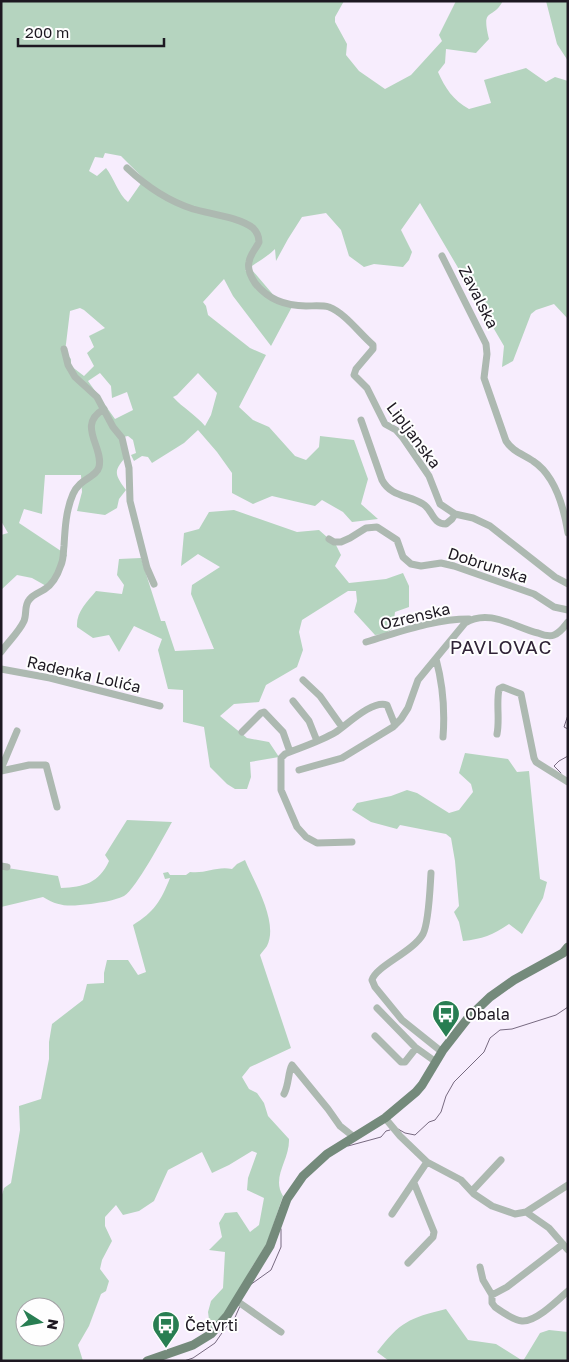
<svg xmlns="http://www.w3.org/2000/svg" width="569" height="1362" font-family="'Golos Text',sans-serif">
	<rect width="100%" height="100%" fill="#f7edfd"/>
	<path fill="#b5d4bf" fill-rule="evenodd" d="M1,1h343l-9,16v5l12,22 -1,11 13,16 26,18 26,-14 31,-34 -3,-6 17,-34h47c-11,20 -22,5 -14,38l-13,14 -30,-4 -1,14 -7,9c7,16 15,28 31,37l22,-6 -7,-23 42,-12 20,14 9,-5 13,4v238l-14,-15 -18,6 -5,4 -18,47 -11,6 2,-21 -84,-143 -19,27 11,22 -3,8 -6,7 -29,-3 -10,3 -15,-11 -8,-26 -15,-17 -24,4 -14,22 -12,22 -1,-12c-9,9 -20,14 -30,22l7,-1 24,28 18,5 -23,43 -38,-50 -9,-17 -21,23 3,4 2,9 42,33 16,7 -27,52 14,13 16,7 26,29 11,4 13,-13 1,-11 34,4 14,39 -7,25 17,15 -26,3 -9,-10 -21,-12 -7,6 -43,-10 -19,8 -21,-11v-20l-15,-21 -19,-22 -14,13 -32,20 -4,-6 -6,-1 -8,5 -3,-6 5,-2 -3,-13 -5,-4 -5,1 5,17c-14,17 -15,18 -2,36l-7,9 -2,9 -12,7 -28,-4 5,-19 -1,-17h-36l-3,39 -18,-5 -5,14 48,32 -10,20 -9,12 -16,-9 -15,-3 -16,15v-55l7,-2 -7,-12zM105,153l16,3 23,23 -16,23c-10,-8 -14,-24 -22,-34l-9,8 -8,-5 6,-14 8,1zM80,308l4,2 21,18 -16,8 5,11 -7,6 7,13 -10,10 -13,-10v-7l-6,-7 5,-41zM100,373l11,13 1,12 15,-6 6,18 -18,9 -27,-38zM198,373l19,20 -6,22 -6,11c-9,-11 -22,-18 -32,-29l4,-2z
		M546,1h22v60l-11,-17z
		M234,510l63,22 22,-2 17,15 5,10 -6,11 14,17 37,-4 17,-6 6,13v21l-14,5 -2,16 -8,6 -10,1 -21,-23 3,-11 -1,-10h-8l-46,29 -3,12 4,18 -6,17 -31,18 -7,17 -25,2 -14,12 27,22 22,4 10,15 -29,5 1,15 -4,12h-12l-8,-5 -17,-17 -6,-40 -21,-5v-32l-15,-1 -10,-39 4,-11 -28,-13 -15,26 -10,-17 -16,3 -16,-11c-1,-15 10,-25 19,-36l26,3 2,-9 -7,-10 2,-16 22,-1 20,63h4l10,30 39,-2 -23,-55 1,-9 28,-18 -22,-13 -17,12 3,-33 15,-4 10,-17z
		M465,753l43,6 9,13 12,-1 11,108 7,3 -4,16 -21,36 -13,-10c-16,11 -27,15 -46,17l-4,-19 -5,-10 5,-6 -4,-45 -4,-23 -5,-4 -46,-9 -3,4 -26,-7 -19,-12 5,-7 34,-7 16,-6 10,3 32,20 10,-3 14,-18 -2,-8 -12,-11z
		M127,820l45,2c-8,14 -36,67 -48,74 -11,5 -21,6 -33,8 -21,2 -30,4 -48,-7l-42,10v-40l57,9 3,12c23,-1 38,-5 48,-27l-4,-6z
		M245,860c9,22 34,62 22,86 -2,3 -5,6 -7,9l31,93 -41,19 -8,10 7,12 8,4 7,10 4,13 21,23c1,21 -18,38 -6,57l-16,47 -17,27 -23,46 -16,18 -3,-22 3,-11 12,-13 2,-36 -16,-2 13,-13 -3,-14 6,-10 12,-1 13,20 9,-7 5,-27 -17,-8 1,-12 9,-25 -5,-2 -23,14 -17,8 -10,-21 -34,18 -14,31 -15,10 -16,4 -7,-10 -11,12v9l7,15 -10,19 -2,9 9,12 -3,10 -5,3 -12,32 -11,19 5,16h-82v-163l3,-10 7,-5 9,-53 -1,-24 22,-7 8,-40v-17l3,-18 31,-24 4,-16 17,-1v-10l3,-13h21l10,15 8,-3 -13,-47c21,-13 28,-24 37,-47l-5,1 -2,-6 5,-1 2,3h16l4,-3c16,2 26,-6 42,-3l5,-5zM25,1307h30v30h-30z
		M446,1309l22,31 28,4 27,17h-134l-12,-9c23,-30 32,-34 69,-43z
		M549,1330l19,2v29h-45l17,-28z"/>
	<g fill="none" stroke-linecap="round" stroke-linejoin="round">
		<path stroke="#776a80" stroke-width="1" d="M568,715l-4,12 4,2
			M561,773l-7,-7 5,-5 9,-5
			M398,1129l7,4 10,2 14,-13 6,-2 6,-8 5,-16 8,-14 30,-30 6,-14 10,-8 12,-1 44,-14 12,-8
			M348,1146l33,-9 5,-6 4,-1
			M250,1285l21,-15 10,-23v-18
			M184,1361l9,-3 22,-15 11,-16 7,-5 7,-16"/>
		<path stroke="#adb9b1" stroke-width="7" d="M127,168c19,18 41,33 66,41 17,5 46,8 60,19 4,4 6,9 6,14 -3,7 -9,12 -10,20 -2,8 2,15 6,21 13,17 31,23 51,23 8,0 16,-1 23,1 16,6 31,27 44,38v4l-17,20 -2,6 13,13 18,36 11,6 7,8 26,38 11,28 15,10 18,4 17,8 65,51 13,7
			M442,256l44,88 1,10 -3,24 22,63c7,11 17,13 27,20 23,15 31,47 35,72
			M64,349l4,16 7,12 22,20 16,30 9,11 7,30 1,33 17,67 7,16
			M361,420l21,60c9,17 27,15 41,24 10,6 9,20 23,20l6,-5 3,-5
			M329,539l5,3h7l9,-4 16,-10 11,-1 20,13 6,17 8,7 10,2 20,-3 13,3 80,28 20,13 14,3
			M366,642c34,-10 68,-23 103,-23
			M1,652c7,-10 18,-20 23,-31 3,-7 0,-15 5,-21 4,-6 10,-7 16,-11 8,-5 13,-15 16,-24 3,-7 2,-13 3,-19 1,-18 2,-36 9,-52 7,-16 23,-16 26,-27 5,-20 -23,-42 5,-58
			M436,659c7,26 9,52 7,78
			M1,669l49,9 110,28
			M303,680l17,16 22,31
			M293,701l16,20 8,20
			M242,732l19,-19 3,-1 19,20 7,20
			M497,734c3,-15 -1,-30 2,-45l4,-2 18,7 13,64 2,4 32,20
			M1,769l16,-38
			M299,770l43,-12 51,-31 8,-8 7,-11 10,-28 47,-57c24,-15 49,4 73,10 5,2 11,4 16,2 6,-2 10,-8 14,-13
			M1,771l28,-6h17l11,42
			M352,842l-35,1 -11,-6 -9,-10 -16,-37v-32l4,-4c17,-7 36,-13 51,-22 12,-8 36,-32 51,-27l8,20
			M1,866l6,1
			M431,873c-1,15 -2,49 -8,61 -10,18 -47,32 -51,46l3,7 27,33 40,32
			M377,1008l38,39 21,15
			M375,1036l26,26h4l11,-14
			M284,1094c5,-9 4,-22 8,-29l36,44 12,17 14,11
			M385,1118l15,18 27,26 34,18 13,14 18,12 23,8 11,-2 23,16 19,22
			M472,1191l29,-31
			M526,1212l42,-27
			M392,1214l35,-52
			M408,1263l25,-26 1,-5 -20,-49
			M480,1267l3,13 9,15v8l3,4c7,5 18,13 27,14 14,1 36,-21 46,-30
			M492,1295l15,-8 56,-43
			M237,1301l44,31"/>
		<path stroke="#748a7b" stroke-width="9" d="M147,1361l46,-16 18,-11 16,-18 43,-70 17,-47 16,-23 24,-22 58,-36 31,-26 6,-7 21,-35 25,-32 22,-21 24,-17 49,-27 5,-6"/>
	</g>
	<defs>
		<symbol id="bus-pin" viewBox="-11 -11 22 30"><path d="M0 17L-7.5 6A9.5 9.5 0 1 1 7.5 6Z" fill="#287e52" stroke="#fefefe"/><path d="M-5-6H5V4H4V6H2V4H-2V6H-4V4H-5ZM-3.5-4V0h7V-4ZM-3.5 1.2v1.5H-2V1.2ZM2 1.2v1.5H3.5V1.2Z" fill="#fff"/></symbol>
	</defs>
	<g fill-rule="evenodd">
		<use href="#bus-pin" x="430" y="998" width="32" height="43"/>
		<use href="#bus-pin" x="150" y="1309" width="32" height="43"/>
	</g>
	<g text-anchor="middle" stroke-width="4" stroke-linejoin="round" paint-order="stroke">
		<g font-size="16" fill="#1d1821" stroke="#fefefe">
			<text transform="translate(479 297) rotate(63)" y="6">Zavalska</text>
			<text transform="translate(414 435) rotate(53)" y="6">Lipljanska</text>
			<text transform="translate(488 565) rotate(18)" y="6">Dobrunska</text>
			<text transform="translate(415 616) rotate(-13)" y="6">Ozrenska</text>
			<text transform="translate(84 674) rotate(13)" y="6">Radenka Lolića</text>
		</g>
		<g font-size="16" fill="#1d1821" stroke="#fefefe" text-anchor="start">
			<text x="465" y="1020">Obala</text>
			<text x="185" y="1331">Četvrti</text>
		</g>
		<g font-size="19" letter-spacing="1" fill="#302337" stroke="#fefefe">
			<text x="501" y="654">PAVLOVAC</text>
		</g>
	</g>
	<rect width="569" height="1362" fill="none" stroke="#1d1821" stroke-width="5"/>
	<g transform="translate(40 1322) rotate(101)"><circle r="24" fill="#fefefe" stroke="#a4a2a6"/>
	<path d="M0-4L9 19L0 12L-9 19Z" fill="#287e52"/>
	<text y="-8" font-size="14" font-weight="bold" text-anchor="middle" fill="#1d1821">N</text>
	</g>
	<path d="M18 38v8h146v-8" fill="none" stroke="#1d1821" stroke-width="2.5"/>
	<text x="25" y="38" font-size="15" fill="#1d1821" stroke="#fefefe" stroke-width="4" paint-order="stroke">200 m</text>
</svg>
